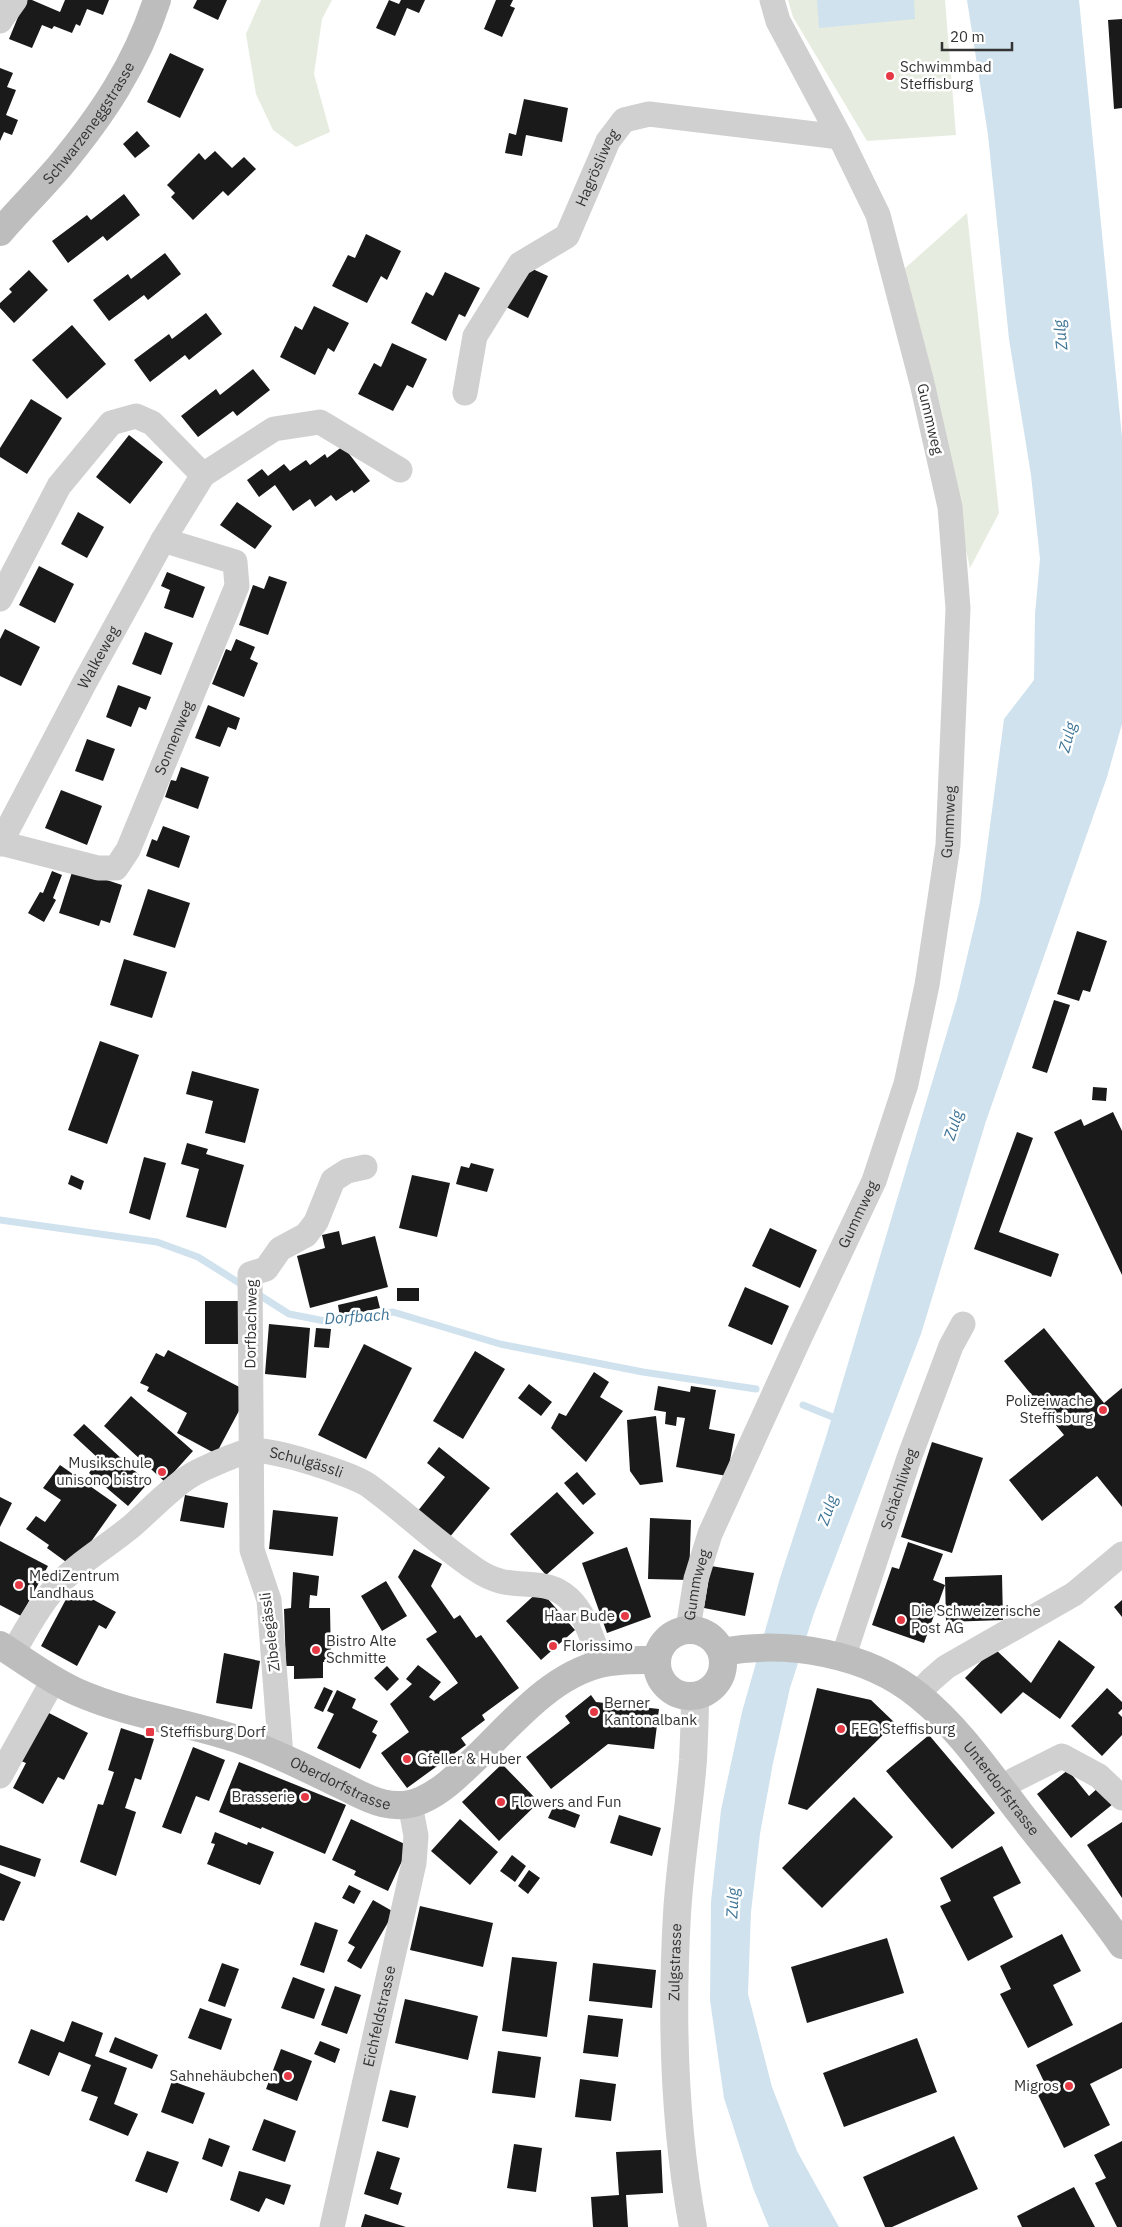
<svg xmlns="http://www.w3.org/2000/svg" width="1122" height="2227" font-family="'IBM Plex Sans',sans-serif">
	<rect width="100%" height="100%" fill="#fff"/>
	<path fill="#e6ecdf" d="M261,0h71l-10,19 -8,55 16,58 -34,15 -23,-17 -17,-36 -10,-60z
		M788,0h157l11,135 -89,6 -74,-124z
		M967,213l32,300 -29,55 -67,-298z"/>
	<path fill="#cfe2ee" d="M817,0h97l1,19 -96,9z
		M967,0h112l43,437v287l-15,53 -121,344 -65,213 -107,279 -24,75 -17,75 -13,71 -9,78 -3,82 24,93 25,64 42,76h-70l-16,-39 -29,-90 -14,-98 1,-98 10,-92 21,-98 38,-134 46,-141 131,-438 23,-97 24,-183 30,-39 1,-66 5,-55 -9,-84 -22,-136 -21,-204z"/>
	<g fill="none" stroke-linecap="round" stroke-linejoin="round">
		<path stroke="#cfe2ee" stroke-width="7" d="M0,1220l157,22 41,15 46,29
			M256,1293l33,21 36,7 68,-9 107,32 143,28 113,17
			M803,1405l37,15"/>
	</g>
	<path fill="#1a1a1a" d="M25,0h7l28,12 5,-12h44l-6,15 -16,-6 -7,17 -4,-2 -4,9 -18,-7 -2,3 -10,-4 -10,23 -23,-9z
		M197,0h30l-9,20 -25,-12z
		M389,0l10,4 2,-4h24l-6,13 -12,-5 -12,28 -19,-8z
		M496,0h17l-3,6 5,2 -13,29 -18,-8z
		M1122,19v89l-8,1 -6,-89z
		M170,53l34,16 -24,49 -33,-16z
		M0,68l13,5 -6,14 9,3 -10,25 12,5 -6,15 -8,-3 -4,9z
		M524,99l44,9 -6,34 -36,-7 -4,21 -17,-3 4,-20 7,2z
		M137,131l13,15 -15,12 -12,-14z
		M215,151l17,17 12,-11 12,12 -28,27 -5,-5 -30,29 -22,-23 4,-4 -8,-8 32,-32 6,7z
		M124,194l16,21 -33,26 -4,-5 -35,27 -16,-22 35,-26 4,5z
		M366,234l35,17 -14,29 -6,-4 -14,27 -35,-17 16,-31 7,3z
		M165,253l16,21 -33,26 -4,-5 -35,26 -16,-21 35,-26 3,5z
		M526,266l22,10 -20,42 -22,-11z
		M29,270l19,20 -34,33 -14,-15v-5l12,-11 -3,-3z
		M445,272l35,16 -15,29 -6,-3 -13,27 -35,-18 15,-31 7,4z
		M314,306l35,17 -15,29 -6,-4 -13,27 -35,-18 15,-31 7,4z
		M206,313l16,21 -33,26 -4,-5 -35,27 -16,-22 35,-26 3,5z
		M72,325l34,39 -39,35 -35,-39z
		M392,343l35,16 -14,29 -6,-3 -14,26 -35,-17 16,-31 7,4z
		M253,369l17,21 -33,26 -4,-5 -35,26 -17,-21 35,-27 4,6z
		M31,399l31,19 -35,56 -27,-17v-9z
		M129,435l34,27 -33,42 -34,-27z
		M343,446l27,35 -16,12 -2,-3 -16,11 -5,-6 -16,12 -5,-8 -17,12 -18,-26 -16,12 -12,-17 15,-11 6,7 16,-12 6,7 16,-11 4,5 15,-11 2,4z
		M237,502l35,24 -17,23 -35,-24z
		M78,512l26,15 -17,31 -26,-14z
		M39,566l35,18 -19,39 -36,-18z
		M167,572l38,15 -12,31 -29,-10 6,-18 -9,-4z
		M269,576l18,6 -19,53 -29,-10 14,-40 11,4z
		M5,629l35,18 -19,39 -21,-10v-37z
		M145,632l28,11 -12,32 -29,-11z
		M236,639l19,8 -5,12 8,4 -14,34 -32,-13 14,-35 5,2z
		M118,685l33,12 -5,13 -7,-3 -8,20 -25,-10z
		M208,705l32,13 -4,12 -8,-3 -8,20 -25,-9z
		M87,739l28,10 -12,32 -28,-10z
		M181,767l28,10 -11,32 -33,-12 6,-17 5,1z
		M61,790l41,16 -15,39 -42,-17z
		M163,826l27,10 -11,32 -33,-12 6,-17 5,2z
		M73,869l49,16 -12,38 -9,-3 -2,6 -40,-13z
		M52,871l10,4 -9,23 3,2 -12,22 -16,-9 12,-21 3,1z
		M148,889l42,14 -15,45 -42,-13z
		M1077,931l30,10 -17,51 -7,-2 -4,11 -22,-7z
		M124,959l43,13 -15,46 -42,-13z
		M1054,1000l16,5 -23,68 -15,-5z
		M100,1041l39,14 -32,89 -39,-14z
		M192,1071l67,18 -14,54 -40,-10 8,-32 -27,-7z
		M1093,1087l14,1 -1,13 -14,-1z
		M1113,1112l9,19v144l-68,-143 27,-13 3,7z
		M1017,1132l16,6 -34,94 60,22 -8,23 -77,-28z
		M187,1143l21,6 -2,5 38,11 -18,63 -40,-11 13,-48 -18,-5z
		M144,1157l22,6 -16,57 -21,-7z
		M471,1163l23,6 -7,23 -31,-8 5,-18 8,2z
		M71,1175l13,6 -3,9 -13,-6z
		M412,1175l38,8 -13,54 -38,-9z
		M770,1228l47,22 -17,38 -48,-22z
		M339,1231l3,14 33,-9 13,51 -78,21 -13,-52 28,-8 -3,-13z
		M745,1287l44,19 -17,39 -44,-19z
		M397,1288h22v13h-22z
		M377,1296l3,12 -40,9 -2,-12z
		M205,1301h38v43h-38z
		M269,1324l41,4 -4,50 -41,-4z
		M316,1328l15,1 -2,19 -15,-1z
		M1044,1328l60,75 18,-15v119l-25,-31 -55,45 -33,-41 55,-45 -60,-74z
		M364,1344l48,24 -46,91 -48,-24z
		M168,1350l81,42 -33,62 -39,-21 10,-20 -40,-22 2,-4 -9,-4 16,-30 8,4z
		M475,1351l30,18 -42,70 -30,-18z
		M594,1372l15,10 -9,15 23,14 -37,51 -35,-34 8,-15 7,3z
		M529,1384l23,18 -11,14 -23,-18z
		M658,1386l32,6 1,-6 25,4 -7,39 26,5 -8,42 -51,-9 9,-49 -8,-1 -1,9 -11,-2 1,-12 -12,-2z
		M131,1396l62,55 -28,31 -61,-56z
		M656,1416l7,66 -23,3 -10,-14 -3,-51z
		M84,1424l64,59 -20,23 -39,-33 10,-14 -26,-24z
		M932,1442l51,16 -31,95 -51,-16z
		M439,1447l51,41 -41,50 -32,-26 28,-35 -18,-14z
		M60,1465l57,40 -44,62 -26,-19 2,-3 -23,-16 10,-13 9,6 16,-22 -18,-12z
		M577,1472l19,22 -13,11 -19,-22z
		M557,1492l37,41 -48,42 -36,-41z
		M185,1495l43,8 -4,25 -44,-7z
		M0,1497l12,6 -12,24z
		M273,1510l65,7 -5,39 -64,-7z
		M650,1518l41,2 -2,60 -41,-1z
		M0,1541l48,25 -27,50 -21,-11z
		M908,1542l35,12 -10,26 12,5 -21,58 -52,-18 20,-58 7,2z
		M627,1547l24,70 -44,16 -25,-70z
		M414,1549l28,15 -11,22 23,33 6,-4 16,23 5,-3 38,53 -37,27 3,5 -24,18 5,7 -59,43 -26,-35 28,-21 -19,-28 22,-20 -6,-5 12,-14 23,17 -12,15 5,4 24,-18 -32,-44 11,-7 -39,-55z
		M711,1566l43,7 -9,43 -41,-8z
		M293,1572l26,4 -2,20 -7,-1 -1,13h21l1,54h-8v16l-29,1v-13h-8l-2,-57 7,-1z
		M1002,1575l1,45 -57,2 -1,-45z
		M386,1581l21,35 -25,15 -21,-35z
		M72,1588l44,24 -10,17 -7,-4 -22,41 -36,-20z
		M540,1590l35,40 -34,30 -35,-39z
		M1122,1600v17l-8,-10z
		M1059,1640l36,27 -35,52 -37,-27 -22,22 -36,-36 29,-30 37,35z
		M224,1653l36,8 -8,48 -36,-6z
		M387,1666l12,13 -12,12 -13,-13z
		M324,1687l9,4 -10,21 -9,-4z
		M817,1688l54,12 24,23 -88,87 -19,-6z
		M1107,1688l15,14v7l-4,4 4,4v18l-20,21 -31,-30z
		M337,1690l19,9 -4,9 26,13 -6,11 5,3 -17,34 -43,-21 17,-34 -7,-3z
		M591,1695l5,7 63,7 -5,40 -46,-5 -57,45 -25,-32 44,-34 -5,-7z
		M47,1712l41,21 -24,47 -6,-3 -15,27 -30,-16 13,-25 -5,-2z
		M121,1728l33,11 -13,41 -6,-2 -10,30 11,4 -20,64 -36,-14 18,-58 5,1 11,-33 -6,-2z
		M929,1735l66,78 -43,36 -66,-78z
		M193,1747l32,13 -16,41 -13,-5 -15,38 -19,-7z
		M239,1762l107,43 -21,49 -63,-27 -1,2 -42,-17z
		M502,1764l37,38 -40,39 -37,-39z
		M1068,1770l21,26 10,-9 14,17 -42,34 -34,-44z
		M854,1797l39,40 -71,71 -40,-40z
		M554,1805l26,10 -5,13 -27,-10z
		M619,1815l42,13 -9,28 -42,-13z
		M351,1819l58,27 -21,45 -34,-16 2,-4 -24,-11z
		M460,1819l38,33 -28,33 -39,-34z
		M1122,1822v76l-35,-53z
		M215,1832l32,13 1,-3 26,10 -14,33 -53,-21 8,-20 -4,-1z
		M0,1845l41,14 -6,18 -35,-12z
		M1002,1846l19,37 -28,14 20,40 -45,24 -28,-55 11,-5 -11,-23z
		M512,1855l14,11 -11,16 -15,-11z
		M529,1870l11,8 -12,16 -10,-8z
		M0,1873l21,9 -17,39 -4,-1z
		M349,1885l12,6 -7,13 -12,-6z
		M373,1900l21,12 -33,57 -14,-8 8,-14 -7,-4z
		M420,1906l73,17 -10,44 -73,-17z
		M315,1922l23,8 -14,43 -24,-8z
		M1062,1934l19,37 -28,14 20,40 -45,23 -28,-54 11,-5 -11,-23z
		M887,1938l17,55 -97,30 -16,-56z
		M512,1957l45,5 -10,75 -45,-6z
		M222,1963l17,6 -14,38 -17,-6z
		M593,1963l63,7 -4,38 -63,-7z
		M293,1977l32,12 -11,30 -33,-11z
		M335,1986l26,9 -14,39 -26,-9z
		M405,1999l73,17 -10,44 -73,-17z
		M200,2008l32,11 -11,31 -33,-12z
		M588,2015l35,4 -5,38 -35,-4z
		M72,2021l31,12 -8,23 32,12 -13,36 24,10 -10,22 -39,-16 9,-23 -17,-6 10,-26 -32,-13 -10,24 -31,-13 13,-34 33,13z
		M1122,2022v46l-32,16 20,41 -46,23 -27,-55 10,-5 -11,-23z
		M115,2037l43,18 -6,14 -43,-17z
		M917,2038l20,54 -93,35 -21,-54z
		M320,2041l20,8 -5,14 -21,-9z
		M281,2049l31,12 -15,40 -31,-12z
		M498,2051l43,6 -6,41 -43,-5z
		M580,2079l36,5 -5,37 -36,-4z
		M172,2081l33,12 -12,31 -32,-12z
		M390,2090l26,6 -8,32 -26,-7z
		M264,2119l32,12 -11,31 -33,-12z
		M954,2136l24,53 -86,38h-7l-22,-50z
		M209,2138l21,8 -8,21 -20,-8z
		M1122,2141v86h-5l-22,-44 11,-5 -12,-23z
		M514,2144l28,4 -6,44 -29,-4z
		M661,2150l2,43 -37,2 2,32h-35l-2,-30 28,-2 -3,-43z
		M147,2151l32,11 -12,31 -32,-12z
		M377,2151l23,7 -10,31 12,4 -4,12 -34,-11z
		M239,2171l52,14 -7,20 -18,-7 -7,14 -29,-12z
		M1074,2187l21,40h-73l-5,-11z
		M365,2214l41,13h-45z"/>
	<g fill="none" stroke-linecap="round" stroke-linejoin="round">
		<g stroke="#d0d0d0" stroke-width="25">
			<path d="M0,21l15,-21"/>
			<path id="s1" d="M465,393l10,-57 45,-72 47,-28 41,-95 16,-21 25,-6 191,23"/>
			<path d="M0,599l59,-113 52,-63 25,-7 16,7 51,52"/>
			<path id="s2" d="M1,843l97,25h18l12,-18 109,-264 -2,-24 -72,-22"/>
			<path id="s3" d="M0,844l85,-162 78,-142 40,-65 71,-46 46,-7 80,48"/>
			<path id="s4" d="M688,1629l8,-50 14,-45 90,-197 74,-156 32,-97 21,-99 21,-140 10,-237 -8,-101 -28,-124 -44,-168 -38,-78 -62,-116 -6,-21"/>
			<path id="s5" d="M13,1653c11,-20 26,-47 41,-64 22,-25 53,-42 79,-64 17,-15 39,-38 57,-49 9,-6 50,-24 60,-25 19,-4 102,23 118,34 37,27 70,59 107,84 26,18 42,13 69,17 36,6 47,48 57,78"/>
			<path id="s6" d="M843,1658l66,-200 42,-112 12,-22"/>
			<path d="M918,1694l13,-14 15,-13 128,-73 48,-40"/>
			<path d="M281,1756l-12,-156 -17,-50 -2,-276 16,-5 14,-20 26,-14 10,-13 17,-42 14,-9 18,-4"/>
			<path d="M0,1776l54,-97"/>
			<path d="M1002,1789l12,-9 48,-24 37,20 23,22"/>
			<path id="s7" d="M332,2227l82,-364 2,-27 -6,-32"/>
		</g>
		<path stroke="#d0d0d0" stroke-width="28" id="s8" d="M693,2227c-19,-102 -22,-209 -16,-313 3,-52 12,-102 16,-154 1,-21 2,-43 2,-64"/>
		<g stroke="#bdbdbd" stroke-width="28">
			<path id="s9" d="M0,232c19,-22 40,-43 59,-65 43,-52 77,-102 98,-167"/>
			<circle cx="690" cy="1663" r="33"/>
			<path id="s10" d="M0,1645c25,16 50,35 77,47 52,23 110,30 163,48 37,13 72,31 107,48 24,13 48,24 75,12 22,-10 38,-27 56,-44 35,-34 73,-80 122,-92 19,-5 38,-4 57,-4"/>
			<path id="s11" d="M722,1652c65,-12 145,1 197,44 40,32 70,77 101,117 34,44 70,86 102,132"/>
		</g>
	</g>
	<g fill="#e63946" stroke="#fff" stroke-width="2">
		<circle cx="890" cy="76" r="5"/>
		<circle cx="1103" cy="1410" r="5"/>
		<circle cx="162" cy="1472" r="5"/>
		<circle cx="19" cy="1585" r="5"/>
		<circle cx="625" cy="1616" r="5"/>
		<circle cx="901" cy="1620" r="5"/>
		<circle cx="553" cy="1646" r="5"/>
		<circle cx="316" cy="1650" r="5"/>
		<circle cx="594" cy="1712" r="5"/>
		<circle cx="841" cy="1729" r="5"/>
		<rect x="145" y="1727" width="10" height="10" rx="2.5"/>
		<circle cx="407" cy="1759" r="5"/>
		<circle cx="305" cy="1797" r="5"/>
		<circle cx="501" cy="1802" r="5"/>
		<circle cx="288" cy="2076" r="5"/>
		<circle cx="1069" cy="2086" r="5"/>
	</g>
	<g text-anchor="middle" stroke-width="5" stroke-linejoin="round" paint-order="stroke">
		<g font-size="15" fill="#333" stroke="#fff" text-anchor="start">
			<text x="900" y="72">Schwimmbad<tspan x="900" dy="17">Steffisburg</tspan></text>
			<text x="1093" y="1406" text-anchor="end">Polizeiwache<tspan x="1093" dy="17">Steffisburg</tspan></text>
			<text x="152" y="1468" text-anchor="end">Musikschule<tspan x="152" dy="17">unisono bistro</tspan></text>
			<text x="29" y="1581">MediZentrum<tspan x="29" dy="17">Landhaus</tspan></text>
			<text x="911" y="1616">Die Schweizerische<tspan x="911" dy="17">Post AG</tspan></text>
			<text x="615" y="1621" text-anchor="end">Haar Bude</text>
			<text x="326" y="1646">Bistro Alte<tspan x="326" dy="17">Schmitte</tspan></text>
			<text x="563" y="1651">Florissimo</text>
			<text x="604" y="1708">Berner<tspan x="604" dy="17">Kantonalbank</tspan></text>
			<text x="851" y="1734">FEG Steffisburg</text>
			<text x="160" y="1737">Steffisburg Dorf</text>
			<text x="417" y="1764">Gfeller &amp; Huber</text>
			<text x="295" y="1802" text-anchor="end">Brasserie</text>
			<text x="511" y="1807">Flowers and Fun</text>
			<text x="278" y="2081" text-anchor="end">Sahnehäubchen</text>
			<text x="1059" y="2091" text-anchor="end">Migros</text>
		</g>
		<g font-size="15" fill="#333" stroke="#fff">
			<text dy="5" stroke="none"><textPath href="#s9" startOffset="141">Schwarzeneggstrasse</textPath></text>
			<text dy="5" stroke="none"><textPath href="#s1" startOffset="272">Hagrösliweg</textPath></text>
			<text transform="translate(930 419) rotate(77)" y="5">Gummweg</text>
			<text dy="5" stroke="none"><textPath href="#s3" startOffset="211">Walkeweg</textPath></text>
			<text dy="5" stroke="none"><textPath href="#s2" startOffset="261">Sonnenweg</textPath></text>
			<text dy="5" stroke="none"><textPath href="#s4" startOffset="855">Gummweg</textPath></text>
			<text dy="5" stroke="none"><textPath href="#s4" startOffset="450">Gummweg</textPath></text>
			<text transform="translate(251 1324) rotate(-89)" y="5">Dorfbachweg</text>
			<text dy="5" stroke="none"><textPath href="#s5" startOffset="376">Schulgässli</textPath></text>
			<text dy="5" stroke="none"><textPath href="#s6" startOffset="178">Schächliweg</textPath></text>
			<text dy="5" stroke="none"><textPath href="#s4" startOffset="45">Gummweg</textPath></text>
			<text transform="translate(270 1632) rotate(-97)" y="5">Zibelegässli</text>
			<text dy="5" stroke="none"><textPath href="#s10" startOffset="370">Oberdorfstrasse</textPath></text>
			<text dy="5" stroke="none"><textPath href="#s11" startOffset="332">Unterdorfstrasse</textPath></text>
			<text dy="5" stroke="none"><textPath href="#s8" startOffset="266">Zulgstrasse</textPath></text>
			<text dy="5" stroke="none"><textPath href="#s7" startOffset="216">Eichfeldstrasse</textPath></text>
		</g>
		<g font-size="16" font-style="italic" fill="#3f7597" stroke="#fff">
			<text transform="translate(1060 335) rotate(-96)" y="6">Zulg</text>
			<text transform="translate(1067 737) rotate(-75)" y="6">Zulg</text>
			<text transform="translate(953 1125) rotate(-72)" y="6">Zulg</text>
			<text transform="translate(357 1316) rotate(-4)" y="6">Dorfbach</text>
			<text transform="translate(827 1510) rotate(-71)" y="6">Zulg</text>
			<text transform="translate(732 1903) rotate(-87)" y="6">Zulg</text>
		</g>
	</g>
	<path d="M942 42v8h70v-8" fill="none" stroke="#333333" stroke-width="2.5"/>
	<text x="950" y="42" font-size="15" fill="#333333" stroke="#ffffff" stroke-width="4" paint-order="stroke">20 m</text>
</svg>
